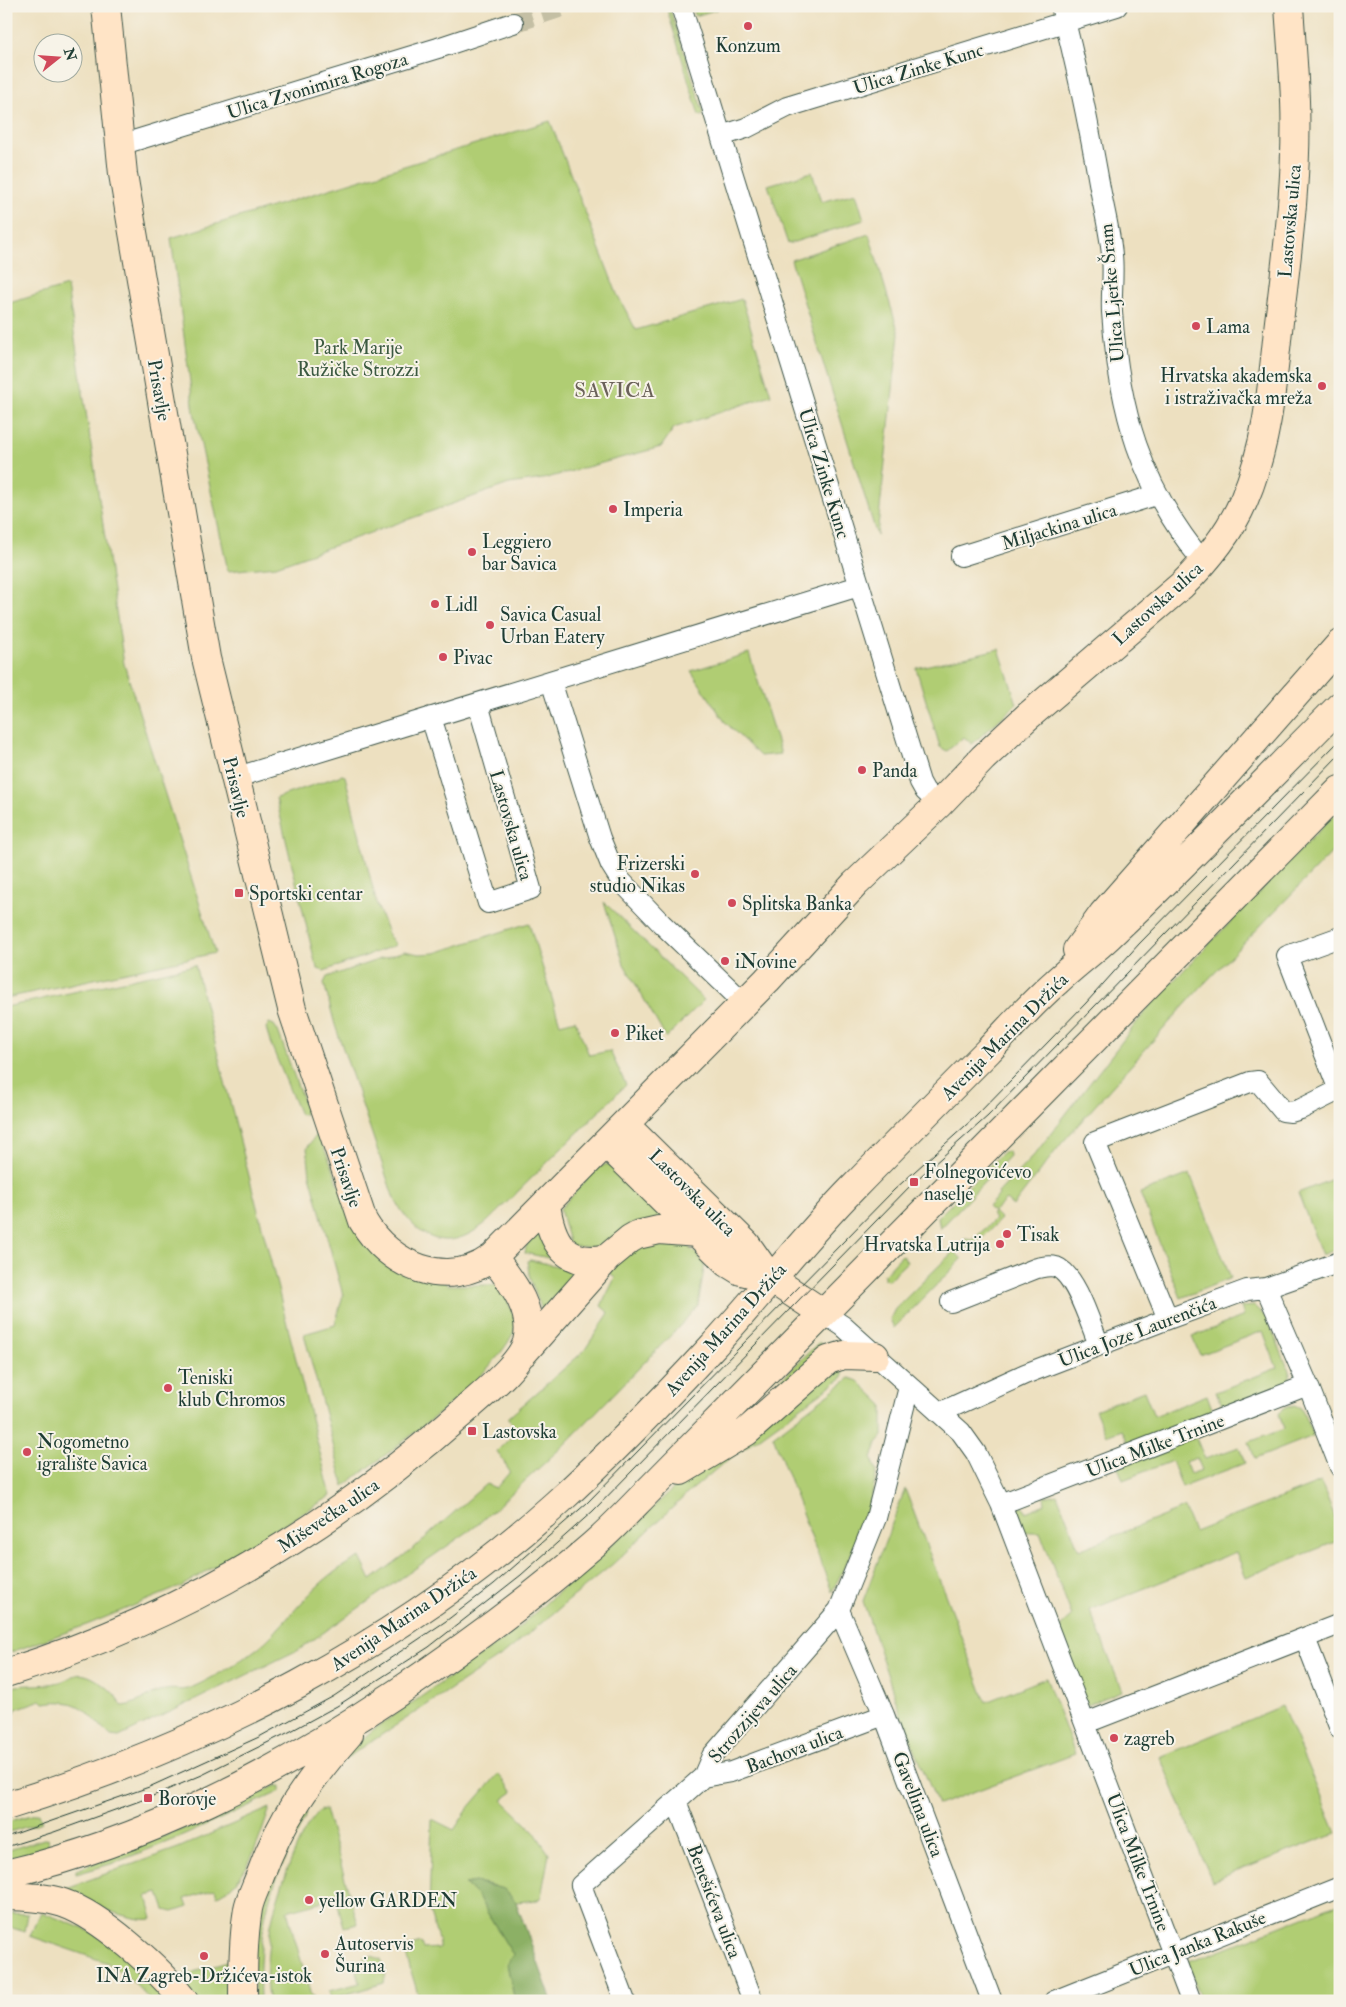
<svg xmlns="http://www.w3.org/2000/svg" width="1346" height="2007" font-family="'IM FELL Double Pica',serif">
	<rect width="100%" height="100%" fill="#f7f3e8"/>
	<filter id="ink" filterUnits="userSpaceOnUse"><feTurbulence type="fractalNoise" baseFrequency=".02" numOctaves="2"/><feDisplacementMap in="SourceGraphic" scale="10" xChannelSelector="R" yChannelSelector="G"/><feConvolveMatrix kernelMatrix="1 2 1 2 8 2 1 2 1" color-interpolation-filters="sRGB"/></filter>
	<filter id="wash" filterUnits="userSpaceOnUse"><feTurbulence type="fractalNoise" baseFrequency=".0096" numOctaves="4" result="noise"/><feDisplacementMap in="SourceGraphic" scale="20" xChannelSelector="R" yChannelSelector="G"/><feGaussianBlur stdDeviation="1.12" result="paint"/><feColorMatrix in="noise" values="0 0 0 0 0 0 0 0 0 0 0 0 0 0 0 0 0 1.4 0 .05"/><feComposite in="paint" operator="in"/></filter>
	<g filter="url(#wash)">
		<rect width="100%" height="100%" fill="#ede0c0"/>
		<path fill="#b0cd73" stroke="#688554" fill-rule="evenodd" d="M666,6h3l35,108 -2,2 -3,-1z
			M692,6h25l1,3 -23,7z
			M550,121l67,173 19,36 106,-31 29,96 -97,33 -13,19 -118,32 -34,5 -233,82 -48,5 -34,-159 -23,-174z
			M812,172l9,30 35,-9 8,27 -76,24 -20,-59z
			M869,234l30,100 -22,202 -86,-276z
			M67,286l57,378 91,289 -209,45v-694z
			M999,649l18,55 -45,40 -8,-7 -17,14 -7,-4 -24,-79z
			M749,653l32,101 -21,2 -35,-34 -34,-51z
			M342,775l3,1 32,129 12,31 7,9 -72,26 -6,-2 -3,-7 -39,-164z
			M1340,809v35l-140,144 -139,156 -48,62 -7,-6 -13,12 -5,-5 11,-12 -1,-2 37,-39 116,-150z
			M604,902l100,98 -38,38 -42,-74z
			M529,923l31,101 15,-4 14,35 21,-4 16,34 -138,136c-41,35 -72,19 -95,-25l-58,-171 -11,-42 3,-6 77,-26 15,3 16,-1z
			M195,965l136,531 -149,90 -93,38 -83,30v-647z
			M269,1023l5,2 4,6 27,75v8l-5,1 -30,-73 -4,-14z
			M317,1133l15,33 19,52 97,67h53l16,38c-13,50 -130,130 -173,163l-40,-152 31,-9 8,-30 -33,-120 -3,-27z
			M1008,1151l1,5 -69,73 -2,-12 65,-65z
			M607,1164l7,3 49,49 -56,32 -37,-2 -10,-37 37,-41z
			M1190,1174l41,104 -50,20 -41,-105z
			M1340,1176v72l-18,7 -24,-62z
			M994,1212l7,7 -31,31 -9,-8 4,-3 8,1 22,-21 -4,-5z
			M539,1228l29,34 -43,-9 2,-11z
			M674,1240l14,6 17,17 -7,42 -20,23 -114,117 -88,81 -176,123 -181,88 -8,-1c-25,-23 -29,-39 -67,-33l-3,-3 -25,9 -6,15 -4,2v-38c18,-5 36,-1 54,-6 8,-2 16,-10 25,-7 9,2 23,12 29,19 4,4 3,8 9,12 15,-2 27,-12 42,-16 8,-2 16,1 23,-1 21,-8 66,-35 81,-51 30,-30 50,-62 91,-81l11,23 44,-33 71,-63 10,4 14,-16 -13,-21 20,-20 -9,-13 76,-67 25,-38 -8,-7 14,-28 -7,-7 23,-23z
			M954,1251l8,8 -68,69 -4,-9 5,-10z
			M902,1255l5,7 -19,18 -4,-1v-5z
			M530,1260l45,10 3,3 -36,37 -12,-31 -3,-18z
			M1254,1306l13,12 23,55v7l-4,5 -63,25 -7,-18 61,-24 -14,-37 -63,24 -8,-18 52,-21 -3,-9z
			M818,1343h4l5,6 -82,66z
			M839,1369l4,3v5l-122,88 -33,28 -74,70 -110,91 -159,105 -5,-1 33,-28 137,-95 171,-153 141,-105z
			M850,1378l8,3 25,24v31l-6,7 -5,16 5,12 -7,33 -13,38 -25,50 -59,-156z
			M1144,1391l10,25 53,-21 7,19 -85,31 -7,-15 -16,6 -11,-26z
			M1294,1405l7,3 12,28 -58,23 -6,-17 35,-13 -5,-15 4,-5z
			M1196,1438l9,21 34,-12 6,16 -63,24 -10,-26 -49,19 -6,-15zM1197,1458l5,12 -12,4 -5,-12z
			M1321,1482l19,48v10l-94,37 -10,-25 -146,58 32,81 -35,14 -27,-71 1,-8 11,-10 -32,-84h-15l-6,-5 -3,-13 6,-9 4,7 19,-8 -1,-7 13,-3 22,56 105,-42 10,24z
			M905,1489l81,213 60,-24 29,76 -137,51 -35,-83 -40,-121z
			M1282,1706l54,127 -124,48 -52,-124z
			M498,1774l15,18 -11,8 32,31 15,23 -8,43 -3,3 -22,2c-14,-15 -29,-22 -50,-18l12,13 35,58 -6,9 8,37h-95l-16,-53 17,-5 2,6 16,-1v-5l-10,-33 3,-91 22,11 14,-21z
			M275,1786h6v5l-96,44 -71,28 -38,11v-4l120,-46z
			M270,1808c-11,30 -21,73 -53,88l-2,-7 -30,10 3,8 -15,5 -8,-2 -6,-17 -12,3 6,23c-25,4 -70,-20 -95,-28l120,-43z
			M325,1809l33,115 -14,3 -8,-29 -49,13 24,85h2l1,5h-45c-5,-15 -1,-53 1,-69 2,-22 33,-120 55,-123z
			M296,1810l11,3c-14,30 -31,60 -39,92 -8,30 -9,65 -8,96h-5l-3,-90z
			M39,1813l3,9 -36,11v-11z
			M47,1838l3,10 -44,11v-8z
			M1340,1903v98h-139l-14,-38z
			M42,1912l49,20 27,17 53,52h-20l-18,-19 -25,-19 -78,-27z
			M6,1913l22,1 -3,18 -19,-6z
			M371,1956l10,3 5,13 -2,11 -53,16 -2,-8 31,-8 -3,-13 9,-3 -2,-9z
			M238,1959l-1,42h-43l-21,-23z"/>
		<path fill="#8cb065" stroke="#56764c" d="M475,1882l29,7 12,13 36,99h-37l-8,-37 6,-9 -35,-58 -13,-13z"/>
	</g>
	<g filter="url(#ink)">
		<g fill="none" stroke-linecap="round" stroke-linejoin="round">
			<path stroke="#c4bfa4" stroke-width="20" stroke-dasharray="20 10" stroke-linecap="butt" d="M513,23l52,-17"/>
			<defs>
				<path id="street" d="M681,6l239,776 5,9 14,13
					M1061,6c16,60 28,120 39,182 4,22 10,44 12,67 2,19 -1,38 0,57 7,98 28,174 92,251
					M721,136l25,-8 41,-21 330,-101
					M120,145l318,-97 75,-25
					M961,556l195,-61
					M551,681l49,157 11,27 10,16 41,43 82,79
					M431,717l57,186 43,-14 -53,-185
					M234,778l625,-192
					M1340,937l-53,19 53,137
					M1266,1288l42,97 32,82
					M951,1302l86,-34c6,-1 12,-3 19,-1 20,7 35,59 43,78
					M823,1313l20,13 118,106 15,21 25,51 190,497
					M1168,1319l-73,-177 155,-60 8,-1 25,30 8,1 10,-3 38,-19
					M939,1413l86,-39 143,-55 79,-29 19,-2 74,-26
					M1001,1504l307,-119
					M839,1610l45,105 108,286
					M1305,1638l35,91
					M1086,1723l254,-99
					M703,1777l28,-5 153,-57
					M676,1801l77,200
					M625,2001l-44,-116 122,-108 9,-21 127,-146 37,-92 33,-131
					M1054,2001l286,-114"/>
				<path id="secondary" d="M106,6l17,168 83,484 86,351 71,212c26,45 84,70 130,36l274,-277 88,-96 84,-80 44,-46 44,-41 155,-132c25,-24 48,-53 62,-85 23,-54 28,-112 34,-170 9,-75 20,-153 17,-229 -1,-32 -4,-63 -6,-95
					M1077,950l26,-36 237,-270
					M625,1125l121,119 24,34
					M606,1143l122,120 13,8 29,7 53,35
					M546,1204c5,37 19,64 61,54
					M523,1353l84,-95 23,-19 7,-4 22,-5 39,3
					M681,1471l65,-39 82,-72 16,-5 31,1
					M6,1673c172,-54 323,-142 458,-262 18,-16 56,-46 63,-69 8,-32 -16,-61 -34,-85
					M6,1806c202,-62 394,-161 551,-303 54,-49 106,-103 155,-156 48,-52 91,-108 140,-158 45,-46 90,-92 136,-138 22,-23 44,-48 68,-69 17,-16 36,-30 53,-46 79,-74 154,-153 231,-230
					M6,1874c142,-33 271,-101 391,-181 68,-46 134,-94 196,-148 21,-18 40,-39 60,-59l687,-696
					M6,1896c20,1 39,1 57,7 38,13 97,66 121,98
					M243,2001c0,-30 0,-62 5,-92 2,-11 8,-22 12,-33 21,-58 49,-96 89,-142"/>
			</defs>
			<use href="#street" stroke="#3e5549" stroke-width="22"/>
			<use href="#secondary" stroke="#3e5549" stroke-width="30"/>
			<use href="#street" stroke="#fff" stroke-width="20"/>
			<use href="#secondary" stroke="#ffe4c6" stroke-width="28"/>
			<path stroke="#1f3d34" stroke-width="1" d="M6,1837l143,-50 110,-50 75,-41 112,-75 48,-37 93,-81 307,-313 81,-73 111,-114 53,-59 201,-204
				M6,1847l48,-15 94,-34 54,-23 89,-44 46,-25 92,-59 92,-72 72,-64 321,-329 74,-66 352,-362"/>
		</g>
	</g>
	<g fill="#d1495b" stroke="#f7f3e8" stroke-width="2">
		<circle cx="748" cy="26" r="5"/>
		<circle cx="1196" cy="326" r="5"/>
		<circle cx="1322" cy="386" r="5"/>
		<circle cx="613" cy="509" r="5"/>
		<circle cx="472" cy="552" r="5"/>
		<circle cx="435" cy="604" r="5"/>
		<circle cx="490" cy="625" r="5"/>
		<circle cx="443" cy="657" r="5"/>
		<circle cx="862" cy="770" r="5"/>
		<circle cx="695" cy="874" r="5"/>
		<rect x="234" y="888" width="10" height="10" rx="2.5"/>
		<circle cx="732" cy="903" r="5"/>
		<circle cx="725" cy="961" r="5"/>
		<circle cx="615" cy="1033" r="5"/>
		<rect x="909" y="1177" width="10" height="10" rx="2.5"/>
		<circle cx="1007" cy="1234" r="5"/>
		<circle cx="1000" cy="1244" r="5"/>
		<circle cx="168" cy="1388" r="5"/>
		<rect x="467" y="1426" width="10" height="10" rx="2.5"/>
		<circle cx="27" cy="1452" r="5"/>
		<circle cx="1114" cy="1738" r="5"/>
		<rect x="143" y="1793" width="10" height="10" rx="2.5"/>
		<circle cx="309" cy="1900" r="5"/>
		<circle cx="325" cy="1954" r="5"/>
		<circle cx="204" cy="1956" r="5"/>
	</g>
	<g text-anchor="middle" stroke-width="4" stroke-linejoin="round" paint-order="stroke">
		<g font-size="19" fill="#1f3d34" stroke="#f7f3e8" text-anchor="start">
			<text x="748" y="52" text-anchor="middle">Konzum</text>
			<text x="1206" y="333">Lama</text>
			<text x="1312" y="382" text-anchor="end">Hrvatska akademska<tspan x="1312" dy="22">i istraživačka mreža</tspan></text>
			<text x="623" y="516">Imperia</text>
			<text x="482" y="548">Leggiero<tspan x="482" dy="22">bar Savica</tspan></text>
			<text x="445" y="611">Lidl</text>
			<text x="500" y="621">Savica Casual<tspan x="500" dy="22">Urban Eatery</tspan></text>
			<text x="453" y="664">Pivac</text>
			<text x="872" y="777">Panda</text>
			<text x="685" y="870" text-anchor="end">Frizerski<tspan x="685" dy="22">studio Nikas</tspan></text>
			<text x="249" y="900">Sportski centar</text>
			<text x="742" y="910">Splitska Banka</text>
			<text x="735" y="968">iNovine</text>
			<text x="625" y="1040">Piket</text>
			<text x="924" y="1178">Folnegovićevo<tspan x="924" dy="22">naselje</tspan></text>
			<text x="1017" y="1241">Tisak</text>
			<text x="990" y="1251" text-anchor="end">Hrvatska Lutrija</text>
			<text x="178" y="1384">Teniski<tspan x="178" dy="22">klub Chromos</tspan></text>
			<text x="482" y="1438">Lastovska</text>
			<text x="37" y="1448">Nogometno<tspan x="37" dy="22">igralište Savica</tspan></text>
			<text x="1124" y="1745">zagreb</text>
			<text x="158" y="1805">Borovje</text>
			<text x="319" y="1907">yellow GARDEN</text>
			<text x="335" y="1950">Autoservis<tspan x="335" dy="22">Šurina</tspan></text>
			<text x="204" y="1982" text-anchor="middle">INA Zagreb-Držićeva-istok</text>
		</g>
		<g font-size="19" fill="#1f3d34" stroke="#f7f3e8">
			<text transform="translate(918 68) rotate(-17)" y="7">Ulica Zinke Kunc</text>
			<text transform="translate(317 85) rotate(-17)" y="7">Ulica Zvonimira Rogoza</text>
			<text transform="translate(1289 221) rotate(-85)" y="7">Lastovska ulica</text>
			<text transform="translate(1111 293) rotate(-95)" y="7">Ulica Ljerke Šram</text>
			<text transform="translate(160 390) rotate(80)" y="7">Prisavlje</text>
			<text transform="translate(825 473) rotate(73)" y="7">Ulica Zinke Kunc</text>
			<text transform="translate(1059 526) rotate(-17)" y="7">Miljackina ulica</text>
			<text transform="translate(1157 603) rotate(-42)" y="7">Lastovska ulica</text>
			<text transform="translate(237 787) rotate(76)" y="7">Prisavlje</text>
			<text transform="translate(512 825) rotate(74)" y="7">Lastovska ulica</text>
			<text transform="translate(1004 1036) rotate(-45)" y="7">Avenija Marina Držića</text>
			<text transform="translate(347 1177) rotate(71)" y="7">Prisavlje</text>
			<text transform="translate(693 1192) rotate(45)" y="7">Lastovska ulica</text>
			<text transform="translate(725 1329) rotate(-48)" y="7">Avenija Marina Držića</text>
			<text transform="translate(1137 1331) rotate(-21)" y="7">Ulica Joze Laurenčića</text>
			<text transform="translate(1155 1445) rotate(-21)" y="7">Ulica Milke Trnine</text>
			<text transform="translate(328 1515) rotate(-34)" y="7">Miševečka ulica</text>
			<text transform="translate(403 1618) rotate(-34)" y="7">Avenija Marina Držića</text>
			<text transform="translate(752 1713) rotate(-49)" y="7">Strozzijeva ulica</text>
			<text transform="translate(794 1749) rotate(-21)" y="7">Bachova ulica</text>
			<text transform="translate(919 1804) rotate(69)" y="7">Gavellina ulica</text>
			<text transform="translate(1139 1862) rotate(69)" y="7">Ulica Milke Trnine</text>
			<text transform="translate(715 1901) rotate(69)" y="7">Benešićeva ulica</text>
			<text transform="translate(1197 1943) rotate(-22)" y="7">Ulica Janka Rakuše</text>
		</g>
		<g font-size="19" fill="#3c5a41" stroke="#f7f3e8">
			<text x="358" y="354">Park Marije<tspan x="358" dy="22">Ružičke Strozzi</tspan></text>
		</g>
		<g font-size="21" letter-spacing="1" fill="#6a6159" stroke="#f7f3e8">
			<text x="615" y="397">SAVICA</text>
		</g>
	</g>
	<rect width="1346" height="2007" fill="none" stroke="#f7f3e8" stroke-width="25"/>
	<g transform="translate(58 58) rotate(73)"><circle r="24" fill="#f7f3e8" stroke="#a1aaa0"/>
	<path d="M0-4L9 19L0 12L-9 19Z" fill="#d1495b"/>
	<text y="-8" font-size="14" font-weight="bold" text-anchor="middle" fill="#1f3d34">N</text>
	</g>
</svg>
